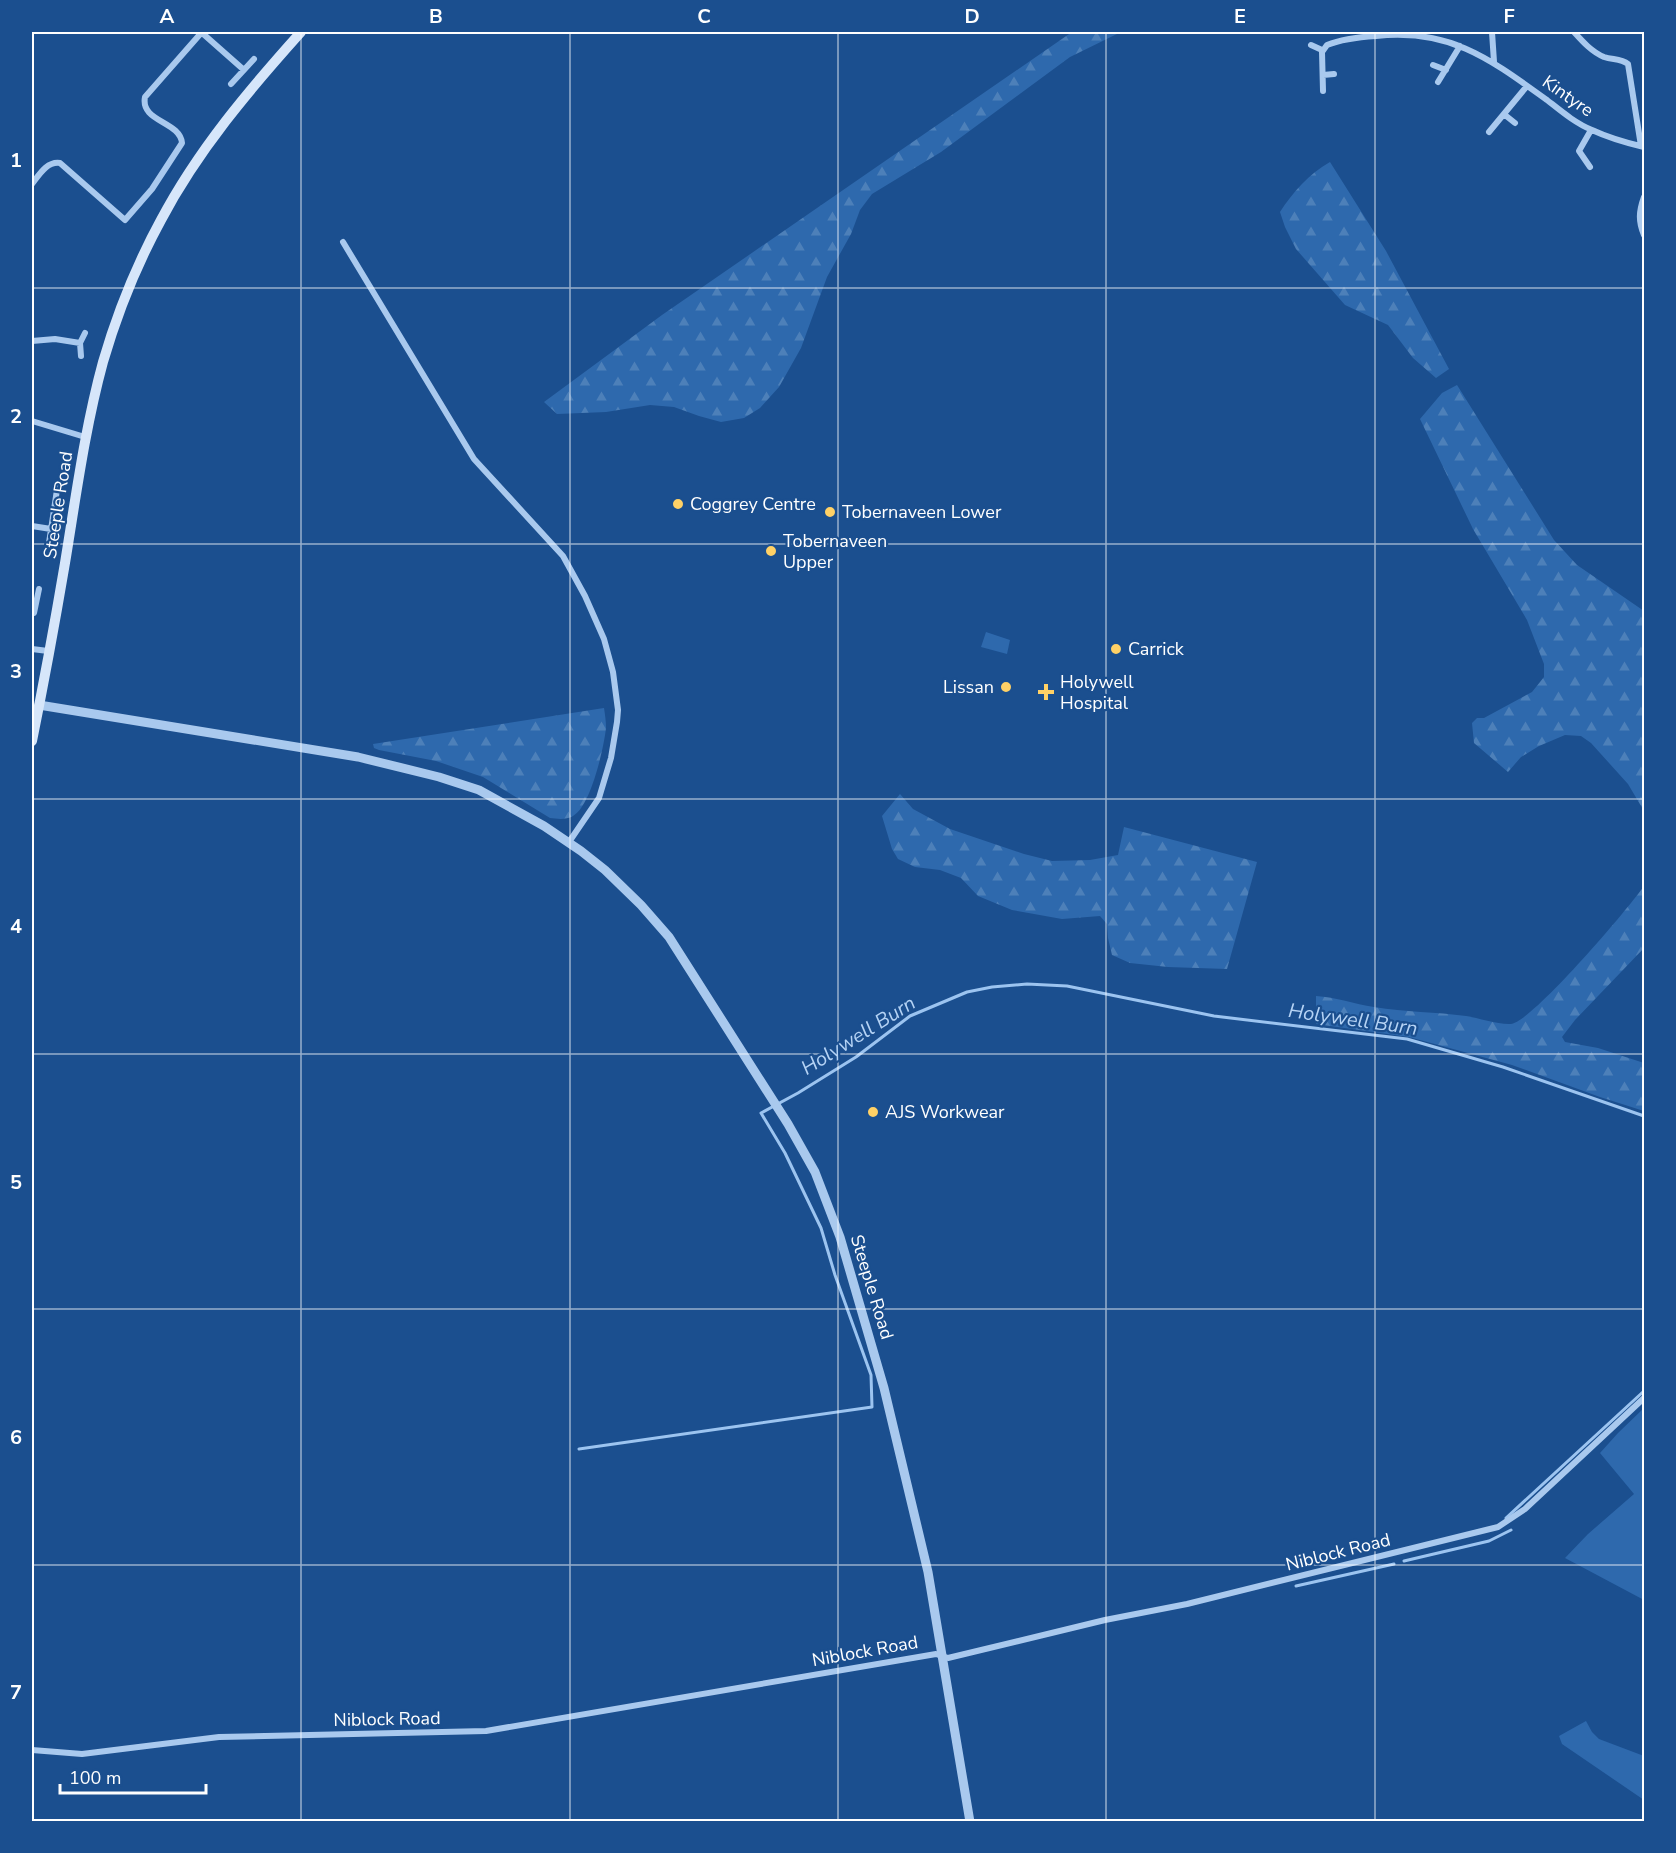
<svg xmlns="http://www.w3.org/2000/svg" width="1676" height="1853" font-family="'Nunito Sans',sans-serif">
	<defs>
		<pattern id="forest-firs" width="22" height="20" patternUnits="userSpaceOnUse" patternTransform="scale(1.5)"><rect width="22" height="20" fill="#2e69ad"/><path d="M5 1l3.5 6h-7zM16 11l3.5 6h-7z" fill="#4d80b9"/></pattern>
	</defs>
	<rect width="100%" height="100%" fill="#1b4f8f"/>
	<path fill="#2e69ad" d="M986,632l24,8 -3,14 -26,-7z
		M1644,1408v192l-79,-42 23,-24 46,-40 -34,-41 18,-20z
		M1586,1721l6,11 7,7 45,17v44l-82,-56 -3,-8z"/>
	<path fill="url(#forest-firs)" d="M1072,32h49l-51,25 -129,95 -69,42 -12,16 -9,24 -24,43 -26,71 -22,39 -19,21 -16,10 -23,4 -22,-6 -25,-9 -24,-2 -44,7 -49,2 -13,-12 118,-87z
		M1330,162l56,89 63,118 -13,9 -23,-20 -25,-33 -43,-20 -49,-56 -11,-22 -5,-15c13,-20 29,-38 50,-50z
		M1457,385l97,155 23,25 67,46v200l-16,-27 -37,-41 -10,-7 -16,-1 -26,11 -18,11 -13,15 -34,-29 -2,-20 5,-5h7l48,-26 12,-15v-13l-17,-44 -54,-91 -53,-110 22,-26z
		M604,708c1,7 2,13 2,20 -2,19 -15,78 -33,88 -7,4 -15,3 -23,2l-67,-41 -47,-16 -57,-11 -5,-2 -1,-4z
		M900,794l13,15 37,20 74,25 28,7 38,-1 28,-5 6,-28 133,35 -30,107 -59,-2 -38,-4 -18,-8 -4,-17 -1,-14 -7,-8 -38,3 -50,-9 -34,-14 -17,-18 -21,-8 -25,-3 -17,-8 -6,-10 -10,-33z
		M1644,886v62l-69,72 -13,17 3,5 33,6 46,15v48l-44,-14 -88,-32 -103,-28 -93,-13v-28c20,1 38,8 58,11 31,5 62,5 92,9 13,2 33,9 45,8 21,-2 118,-116 133,-138z"/>
	<g fill="none" stroke-linecap="round" stroke-linejoin="round">
		<path stroke="#9cc4f0" stroke-width="3" d="M579,1449l293,-42 -1,-32 -36,-100 -14,-47 -36,-75 -24,-40 37,-20 58,-36 54,-41 57,-24 25,-5 35,-3 40,2 147,30 193,23 96,28 141,49
			M1506,1518l138,-127
			M1404,1561l85,-20 22,-11
			M1296,1586l98,-22"/>
		<path stroke="#a9c9ee" stroke-width="6" d="M201,32l43,38
			M1492,32l2,30
			M1574,32c9,10 18,20 30,25 9,3 17,1 24,7l13,82
			M1311,45l11,5
			M1433,65l13,5
			M1323,75l11,-1
			M1438,82l22,-36
			M231,84l23,-25
			M1323,91l-1,-39 5,-7c15,-6 33,-8 49,-9 74,-8 114,23 171,64 14,11 28,23 45,30 17,8 35,13 52,17
			M1505,115l10,8
			M1489,132l38,-46
			M1590,167l-11,-16 12,-21
			M32,184c7,-9 15,-23 28,-21l65,57 27,-31 30,-46c-2,-22 -42,-21 -37,-46l57,-65
			M1644,197c-5,14 -6,24 0,38
			M343,242l131,217 89,97 22,40 19,43 9,33 5,38 -1,12 -6,36 -12,40 -30,44
			M32,341l23,-2 25,4
			M81,356l-1,-13 5,-10
			M32,421l53,16
			M32,526l19,3
			M49,543l9,-60
			M34,613l5,-24
			M32,649l16,2
			M32,1750l50,4 137,-17 267,-6 450,-77 12,4 157,-38 82,-16 311,-77 27,-18 119,-111"/>
		<path stroke="#a9c9ee" stroke-width="9" d="M39,705l319,52 81,20 40,13 65,36 37,25 24,19 36,35 28,32 119,187 27,48 25,65 44,151 44,184 42,250"/>
		<path stroke="#d6e6fa" stroke-width="10" d="M32,741c12,-59 23,-119 33,-178 11,-67 20,-135 38,-201 14,-48 34,-98 58,-142 37,-70 88,-130 140,-188"/>
	</g>
	<path fill="none" stroke="#fff" stroke-width="1.5" stroke-opacity="0.55" d="M301,32v1790M570,32v1790M838,32v1790M1106,32v1790M1375,32v1790M32,288h1612M32,544h1612M32,799h1612M32,1054h1612M32,1309h1612M32,1565h1612"/>
	<g fill="#ffd166" stroke="#1b4f8f" stroke-width="2">
		<circle cx="678" cy="504" r="6"/>
		<circle cx="830" cy="512" r="6"/>
		<circle cx="771" cy="551" r="6"/>
		<circle cx="1116" cy="649" r="6"/>
		<circle cx="1006" cy="687" r="6"/>
		<path d="M1043 683h6v6h6v6h-6v6h-6v-6h-6v-6h6z"/>
		<circle cx="873" cy="1112" r="6"/>
	</g>
	<g text-anchor="middle" stroke-width="4.5" stroke-linejoin="round" paint-order="stroke">
		<g font-size="18" fill="#fff" stroke="#1b4f8f">
			<text transform="translate(1568 96) rotate(35)" y="6">Kintyre</text>
			<text transform="translate(58 505) rotate(-81)" y="6">Steeple Road</text>
			<text transform="translate(872 1287) rotate(73)" y="6">Steeple Road</text>
			<text transform="translate(1338 1552) rotate(-14)" y="6">Niblock Road</text>
			<text transform="translate(865 1651) rotate(-10)" y="6">Niblock Road</text>
			<text transform="translate(387 1719) rotate(-1)" y="6">Niblock Road</text>
		</g>
		<g font-size="18" fill="#fff" stroke="#1b4f8f" text-anchor="start">
			<text x="690" y="510">Coggrey Centre</text>
			<text x="842" y="518">Tobernaveen Lower</text>
			<text x="783" y="547">Tobernaveen<tspan x="783" dy="21">Upper</tspan></text>
			<text x="1128" y="655">Carrick</text>
			<text x="1060" y="688">Holywell<tspan x="1060" dy="21">Hospital</tspan></text>
			<text x="994" y="693" text-anchor="end">Lissan</text>
			<text x="885" y="1118">AJS Workwear</text>
		</g>
		<g font-size="20" font-style="italic" fill="#b5d3f5" stroke="#1b4f8f">
			<text transform="translate(1353 1019) rotate(8)" y="7">Holywell Burn</text>
			<text transform="translate(858 1035) rotate(-32)" y="7">Holywell Burn</text>
		</g>
	</g>
	<rect width="1676" height="1853" fill="none" stroke="#1b4f8f" stroke-width="66"/>
	<path d="M60 1784v9h146v-9" fill="none" stroke="#ffffff" stroke-width="3"/>
	<text x="69" y="1784" font-size="18" fill="#ffffff" stroke="#1b4f8f" stroke-width="4.5" paint-order="stroke">100 m</text>
	<rect x="33" y="33" width="1610" height="1787" fill="none" stroke="#fff" stroke-width="2"/>
	<g font-size="20" text-anchor="middle" font-weight="bold" fill="#fff">
		<text x="167" y="23">A</text>
		<text x="436" y="23">B</text>
		<text x="704" y="23">C</text>
		<text x="972" y="23">D</text>
		<text x="1240" y="23">E</text>
		<text x="1509" y="23">F</text>
		<text x="16" y="167">1</text>
		<text x="16" y="423">2</text>
		<text x="16" y="678">3</text>
		<text x="16" y="933">4</text>
		<text x="16" y="1189">5</text>
		<text x="16" y="1444">6</text>
		<text x="16" y="1699">7</text>
	</g>
</svg>
